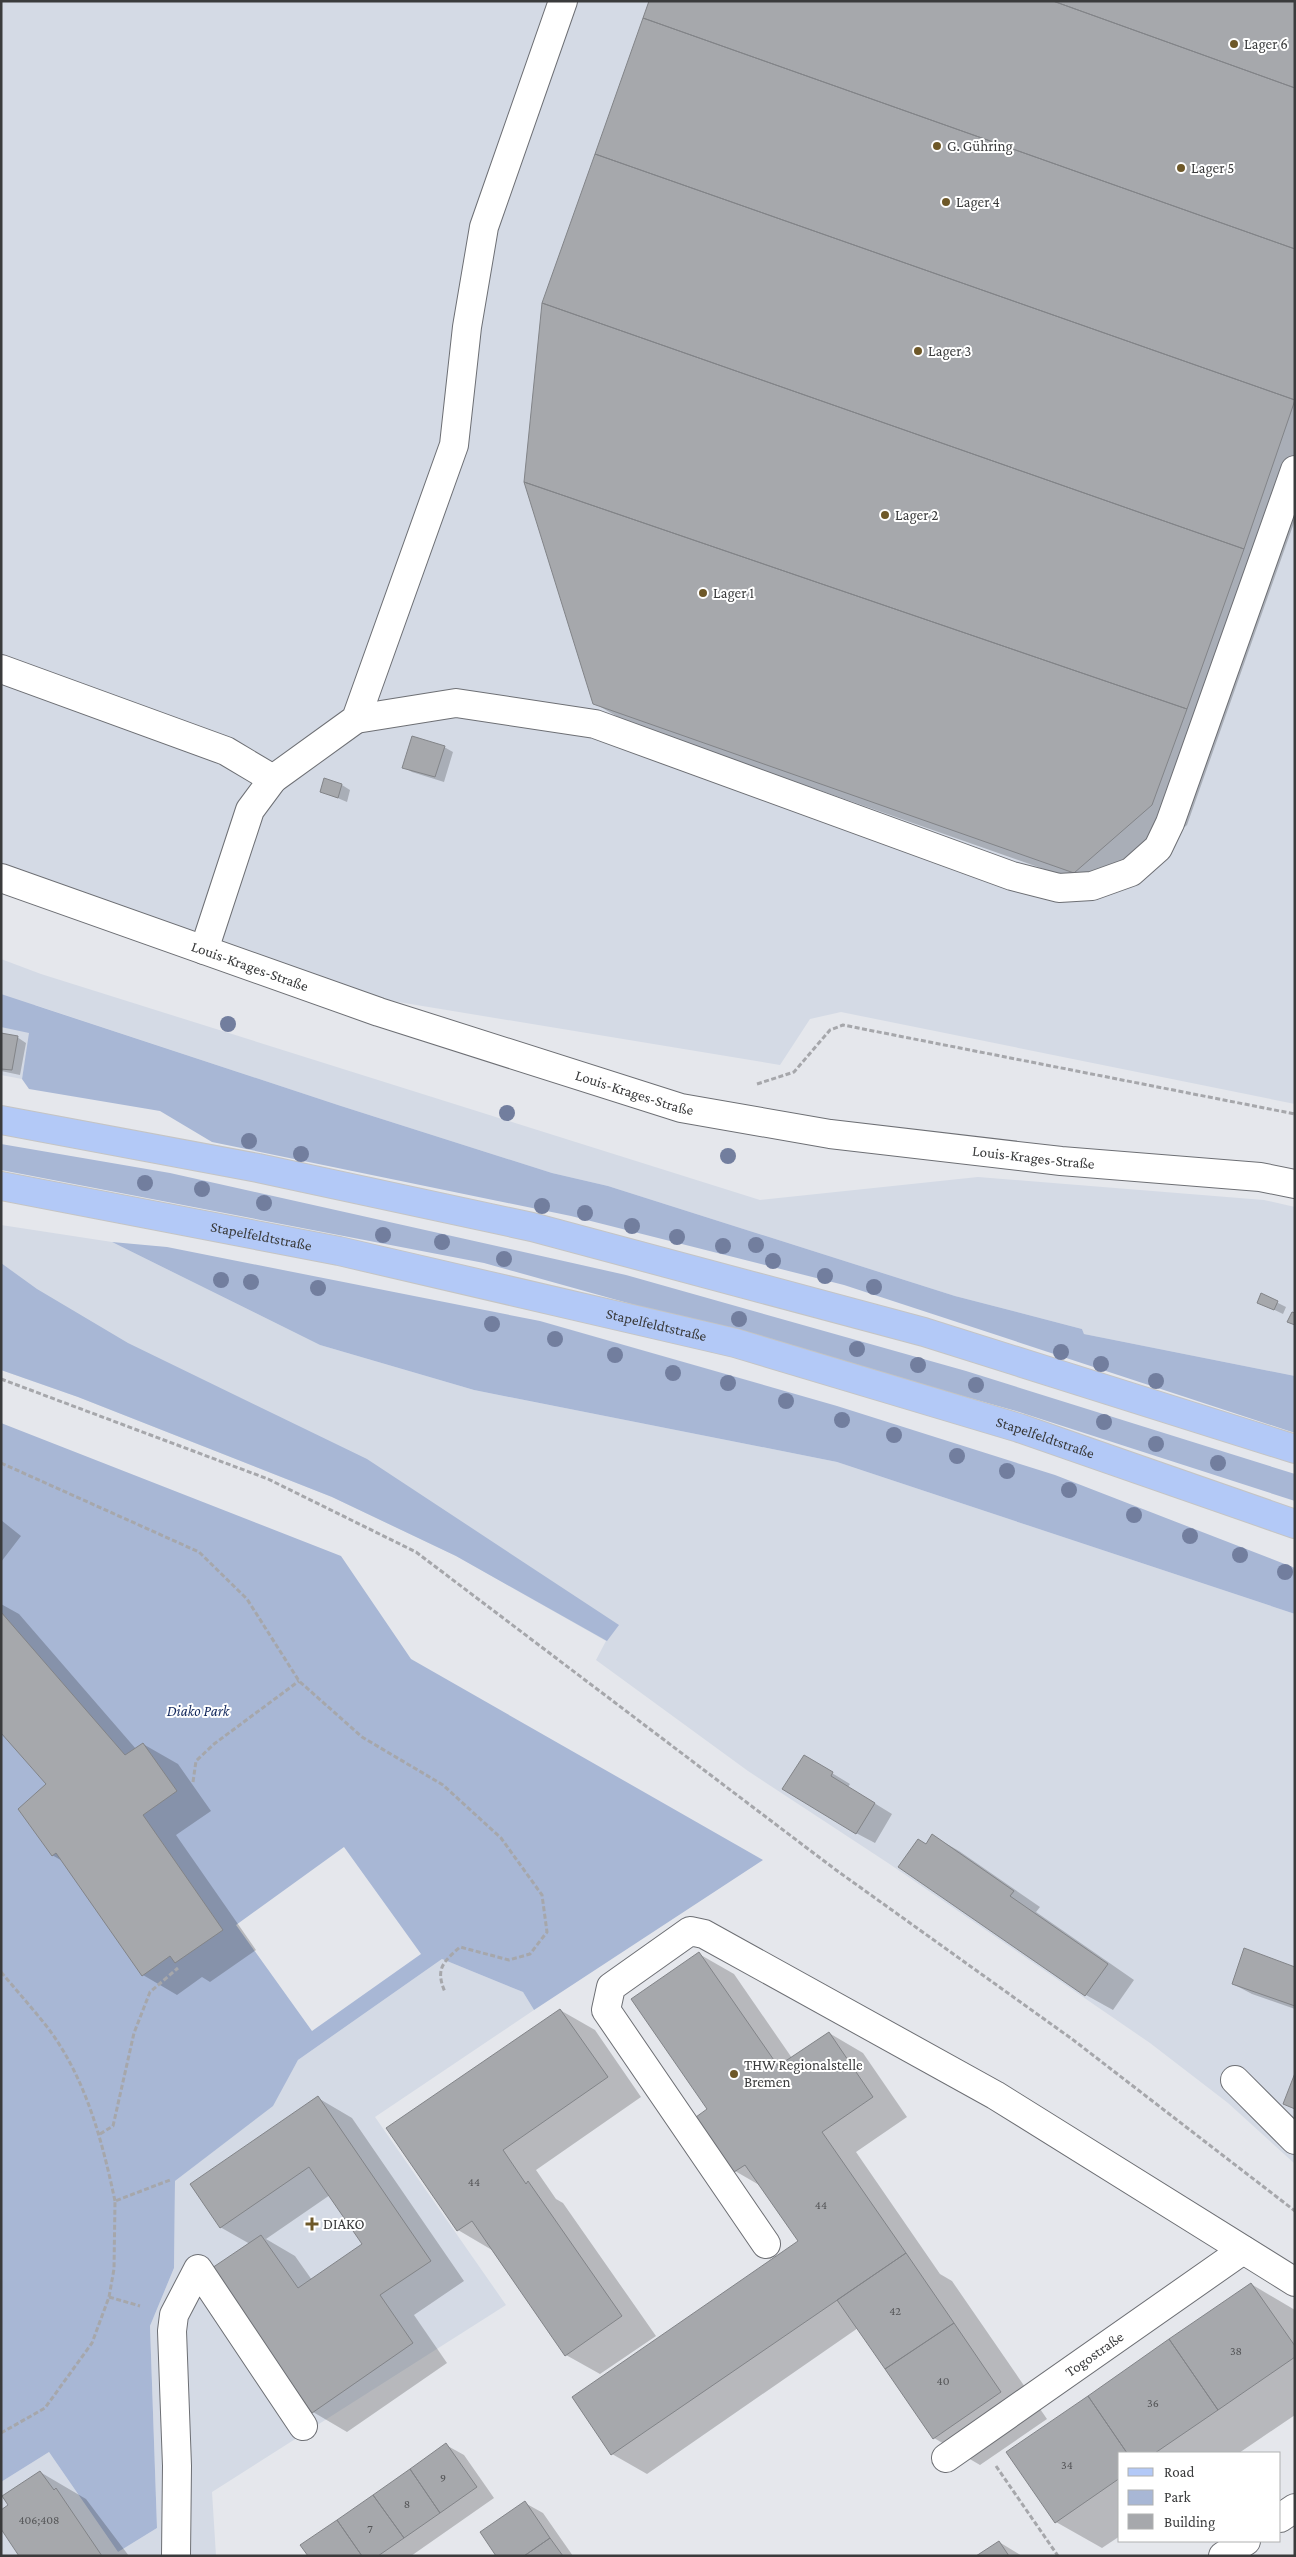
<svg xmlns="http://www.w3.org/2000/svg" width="1296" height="2557" font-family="'Crimson Pro',serif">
	<rect width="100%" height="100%" fill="#e5e7ec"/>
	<path fill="#d4dae5" d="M1,1h1294v1103l-454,-92 -31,7 -30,46 -400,-66 -379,-134z
		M1,959l40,15 719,226 218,-23 286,23 31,7v169l-211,-42 -2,-5 -127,-33 -347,-110 -56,-13 -211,-67 -306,-101 -13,74 -21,-4z
		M1,1225l111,17 208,103 154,45 363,72 458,152v550l-67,-61 -78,-60 -262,-180 -140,-92 -152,-111 10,-19 -150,-85 -124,-59 -254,-100 -77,-27z
		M442,1959l81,33 11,18 -159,107 131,188 -294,187 4,64h-215v-74l48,-30 69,100 39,-24 -7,-202 24,-58 1,-87 97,-75 26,-46z"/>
	<path fill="#a8b7d5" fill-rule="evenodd" d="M1,994l340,112 211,67 56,13 347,110 127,33 2,5 211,42v57l-451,-148 -273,-69 -359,-74 -52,-31 -131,-22 -7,-10 7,-46 -28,-6z
		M1,1144l169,29 456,102 340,96 329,103v27l-279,-90 -532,-148 -483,-93z
		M112,1242l55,5 373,74 297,85 218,69 240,93v46l-458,-152 -363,-72 -154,-45z
		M1,1263l36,26 91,54 239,116 252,166 -12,16 -151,-85 -124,-59 -254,-100 -77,-27z
		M1,1423l340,133 70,103 352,201 -229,150 -11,-18 -81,-33 -144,101 -25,46 -98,75 -1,87 -24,58 7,202 -39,24 -69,-100 -48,30zM344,1847l77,107 -109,77 -76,-106z"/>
	<path fill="#0003" fill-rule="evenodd" d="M1295,1v519l-108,305 -78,67 -481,-169 -34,-20z
		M444,747l9,5 -9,30 -32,-10 -9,-5z
		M342,785l8,5 -3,12 -26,-11z
		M1,1035l16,2 9,6 -6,32 -19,-4z
		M1262,1295l24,12 -3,7 -25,-12z
		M1,1520l20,16 -20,26z
		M1,1604l18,10 117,135 7,-5 35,20 33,47 -35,24 80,115 -46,32 -8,-5 -25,18 -34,-20 -79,-113 -12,-7 -4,-71 -47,-52z
		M822,1767l28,17 -2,3 44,27 -17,29 -19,-10z
		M933,1836l26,15 81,56 -4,5 98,68 -21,30 -27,-15 -186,-128 26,-22z
		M699,1954l35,20 58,84 37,-25 34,20 44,64 -51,35 84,122 12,7 95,138 -67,46 -46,-27 -76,-110 -211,146 -35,-20 187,-212 -38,-56 -26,-15 -26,-62z
		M1295,1968v41l-43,-15 -19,-10z
		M560,2010l35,20 46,67 -105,73 20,29 7,4 93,133 -56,38 -34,-19 -74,-105 -34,-20z
		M318,2098l34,20 112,163 -50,34 33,48 -100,69 -34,-20 -63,-168 -30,-17zM330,2195l34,50 -52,35 -17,-24 -29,-17z
		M1251,2284l44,26v105l-56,38h-119v83l-18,12 -46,-26z
		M446,2445l18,10 30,43 -83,58h-102z
		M40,2472l46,27 43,57h-108l-11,-50z
		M525,2503l18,10 30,43h-75z
		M999,2542l23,14h-43z"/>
	<path fill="#a6a8ac" stroke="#828488" d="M649,1h404l242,87v161l-652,-231z
		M1053,1h242v87z
		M643,18l652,231v151l-700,-246z
		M595,154l700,246 -51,149 -702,-246z
		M542,303l702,246 -57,160 -663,-227z
		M524,482l663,227 -35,96 -78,68 -481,-169z
		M412,736l33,10 -10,31 -33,-9z
		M324,778l18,6 -4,14 -18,-6z
		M1,1033l17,3 -6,34 -11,-1z
		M1261,1293l17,8 -4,9 -17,-7z
		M1292,1312l3,1v12l-8,-3z
		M1,1612l124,143 18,-12 34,48 -34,24 80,115 -48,33 -5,-7 -28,20 -86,-123 -4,3 -34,-47 28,-25 -45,-51z
		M804,1755l29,17 -2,4 44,27 -19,31 -74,-45z
		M932,1834l82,57 -4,5 98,68 -23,32 -187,-129 20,-28 8,5z
		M1244,1948l51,19v39l-63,-22z
		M699,1952l79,114 51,-34 44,65 -51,35 84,121 -295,202 -39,-58 226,-156 -53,-76 -11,7 -38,-55 11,-8 -76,-110z
		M560,2009l48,68 -105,73 23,34 2,-3 94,135 -57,40 -93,-135 -15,10 -71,-103z
		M1295,2073v36l-12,-5z
		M318,2096l113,165 -51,34 33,48 -101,70 -100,-145 49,-33 37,53 64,-44 -53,-77 -89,61 -30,-44z
		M906,2253l48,70 -69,46 -48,-69z
		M1251,2283l44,63v11l-77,53 -49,-71z
		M954,2323l47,69 -68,47 -48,-70z
		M1169,2339l49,71 -63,43h-28l-39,-57z
		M1088,2396l39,57h-7v25l-65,45 -49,-71z
		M446,2443l31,44 -37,26 -30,-44z
		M410,2469l30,44 -36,25 -31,-43z
		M40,2471l14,19 2,-2 46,68h-83l-18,-27v-19l7,-5 -6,-9z
		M373,2495l31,43 -26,18h-16l-25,-36z
		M525,2501l25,37 -26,18h-28l-16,-24z
		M337,2520l25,36h-54l-8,-11z
		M550,2538l13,18h-39z
		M999,2541l10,15h-33z"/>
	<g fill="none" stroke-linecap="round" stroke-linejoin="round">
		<defs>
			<g id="minor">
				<path d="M1,669l225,82 47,28"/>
				<path d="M356,719l100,-16 139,21 417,152 47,12 33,-2 39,-14 27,-24 12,-25 125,-353"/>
				<path id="s1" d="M1,878l378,134 302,96 149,26 231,27 199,16 35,7"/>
				<path d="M204,950l46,-140 23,-31 83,-60 98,-274 13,-118 17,-100 79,-226"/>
				<path d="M1235,2080l60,60"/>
				<path d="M766,2244l-160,-234 5,-23 79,-56 14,3 291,161 300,187"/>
				<path id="s2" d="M946,2458l297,-208"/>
				<path d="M1280,2518l15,-10"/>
				<path d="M176,2556l1,-90 -5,-135 2,-16 24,-46 105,157"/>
				<path d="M1223,2556l23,-15"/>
			</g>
			<g id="major">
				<path d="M1,1120l257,48 274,59 392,105 371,117"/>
				<path id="s3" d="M1,1186l338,65 396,92 284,85 276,96"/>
			</g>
		</defs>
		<use href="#minor" stroke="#6d6f74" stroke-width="30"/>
		<use href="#major" stroke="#c4c4c4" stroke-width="30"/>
		<path stroke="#a6a7ab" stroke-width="3" stroke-dasharray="5 2.5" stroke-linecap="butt" d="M757,1084l37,-12 36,-42 13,-5 452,89
			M1,1379l267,100 148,73 420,318 236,169 223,172
			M1,1463l198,89 48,47 52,82 63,56 81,48 58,53 41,57 5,37 -17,22 -21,6 -49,-13c-17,15 -25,22 -15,45
			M193,1782l3,-21 18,-17 85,-63
			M1,1972c16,19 32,37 47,56 38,51 54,112 67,173
			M100,2134l13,-8 21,-93 16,-41 28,-24
			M109,2297l31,9
			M1,2433l44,-25 47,-65 17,-46 5,-28 1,-68 55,-21
			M996,2466l62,90"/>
		<use href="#minor" stroke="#fff" stroke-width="28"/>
		<use href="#major" stroke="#b3c9f7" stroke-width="28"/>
	</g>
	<g fill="#727e9e">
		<circle cx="228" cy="1024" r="8"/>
		<circle cx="507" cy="1113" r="8"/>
		<circle cx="249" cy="1141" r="8"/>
		<circle cx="301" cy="1154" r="8"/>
		<circle cx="728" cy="1156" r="8"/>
		<circle cx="145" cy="1183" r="8"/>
		<circle cx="202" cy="1189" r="8"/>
		<circle cx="264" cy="1203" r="8"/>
		<circle cx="542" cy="1206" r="8"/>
		<circle cx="585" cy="1213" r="8"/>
		<circle cx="632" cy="1226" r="8"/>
		<circle cx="383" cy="1235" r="8"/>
		<circle cx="677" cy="1237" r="8"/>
		<circle cx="442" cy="1242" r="8"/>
		<circle cx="756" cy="1245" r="8"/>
		<circle cx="723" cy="1246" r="8"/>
		<circle cx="504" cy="1259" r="8"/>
		<circle cx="773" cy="1261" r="8"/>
		<circle cx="825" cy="1276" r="8"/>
		<circle cx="221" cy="1280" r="8"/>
		<circle cx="251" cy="1282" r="8"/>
		<circle cx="874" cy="1287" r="8"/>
		<circle cx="318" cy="1288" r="8"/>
		<circle cx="739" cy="1319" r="8"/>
		<circle cx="492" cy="1324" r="8"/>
		<circle cx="555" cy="1339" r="8"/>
		<circle cx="857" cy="1349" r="8"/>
		<circle cx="1061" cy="1352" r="8"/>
		<circle cx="615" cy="1355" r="8"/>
		<circle cx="1101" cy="1364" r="8"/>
		<circle cx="918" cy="1365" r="8"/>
		<circle cx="673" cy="1373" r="8"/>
		<circle cx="1156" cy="1381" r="8"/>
		<circle cx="728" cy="1383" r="8"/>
		<circle cx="976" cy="1385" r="8"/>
		<circle cx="786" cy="1401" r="8"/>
		<circle cx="842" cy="1420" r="8"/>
		<circle cx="1104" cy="1422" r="8"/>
		<circle cx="894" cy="1435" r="8"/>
		<circle cx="1156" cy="1444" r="8"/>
		<circle cx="957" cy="1456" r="8"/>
		<circle cx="1218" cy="1463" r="8"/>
		<circle cx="1007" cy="1471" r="8"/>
		<circle cx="1069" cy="1490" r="8"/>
		<circle cx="1134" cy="1515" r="8"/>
		<circle cx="1190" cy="1536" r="8"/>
		<circle cx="1240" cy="1555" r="8"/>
		<circle cx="1285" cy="1572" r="8"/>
	</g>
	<g fill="#6e5828" stroke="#fff" stroke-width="2">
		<circle cx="1234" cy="44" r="5"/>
		<circle cx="937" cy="146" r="5"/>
		<circle cx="1181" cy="168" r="5"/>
		<circle cx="946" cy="202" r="5"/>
		<circle cx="918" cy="351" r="5"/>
		<circle cx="885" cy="515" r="5"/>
		<circle cx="703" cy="593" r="5"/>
		<circle cx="734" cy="2074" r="5"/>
		<path d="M309.5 2216.5h5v5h5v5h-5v5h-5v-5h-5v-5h5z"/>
	</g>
	<g text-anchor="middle" stroke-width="4" stroke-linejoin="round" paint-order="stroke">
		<g font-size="12" fill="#555658">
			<text x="474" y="2186">44</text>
			<text x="821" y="2209">44</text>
			<text x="895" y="2315">42</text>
			<text x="1236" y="2355">38</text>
			<text x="943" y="2385">40</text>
			<text x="1153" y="2407">36</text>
			<text x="1067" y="2469">34</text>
			<text x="443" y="2482">9</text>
			<text x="407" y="2508">8</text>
			<text x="39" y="2524">406;408</text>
			<text x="370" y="2533">7</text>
		</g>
		<g font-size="15" fill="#3a3b3c" stroke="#fff" text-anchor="start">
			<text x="1244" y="49">Lager 6</text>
			<text x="947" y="151">G. Gühring</text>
			<text x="1191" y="173">Lager 5</text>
			<text x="956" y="207">Lager 4</text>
			<text x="928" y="356">Lager 3</text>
			<text x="895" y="520">Lager 2</text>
			<text x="713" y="598">Lager 1</text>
			<text x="744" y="2070">THW Regionalstelle<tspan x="744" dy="17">Bremen</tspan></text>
			<text x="323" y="2229">DIAKO</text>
		</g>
		<g font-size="15" fill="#3a3b3c" stroke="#fff">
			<text dy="5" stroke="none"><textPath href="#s1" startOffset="264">Louis-Krages-Straße</textPath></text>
			<text dy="5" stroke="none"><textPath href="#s1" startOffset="669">Louis-Krages-Straße</textPath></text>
			<text dy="5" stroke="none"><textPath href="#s1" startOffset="1074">Louis-Krages-Straße</textPath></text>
			<text dy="5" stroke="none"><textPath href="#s3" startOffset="265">Stapelfeldtstraße</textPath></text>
			<text dy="5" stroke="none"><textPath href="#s3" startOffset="670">Stapelfeldtstraße</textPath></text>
			<text dy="5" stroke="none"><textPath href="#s3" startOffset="1075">Stapelfeldtstraße</textPath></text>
			<text dy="5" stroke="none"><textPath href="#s2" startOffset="181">Togostraße</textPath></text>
		</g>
		<g font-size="15" font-style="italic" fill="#14295e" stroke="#fff">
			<text x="198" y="1716">Diako Park</text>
		</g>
	</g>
	<rect width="1296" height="2557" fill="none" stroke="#3a3b3c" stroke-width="5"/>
	<rect x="1118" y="2452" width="162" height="90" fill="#ffffff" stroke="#b0b1b1"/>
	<rect x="1128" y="2468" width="25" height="8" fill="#b3c9f7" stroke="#b0b1b1"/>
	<text x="1164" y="2477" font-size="15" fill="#3a3b3c">Road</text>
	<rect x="1128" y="2490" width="25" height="15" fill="#a8b7d5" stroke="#b0b1b1"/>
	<text x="1164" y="2502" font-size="15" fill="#3a3b3c">Park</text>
	<rect x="1128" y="2514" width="25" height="15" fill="#a6a8ac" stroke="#b0b1b1"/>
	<text x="1164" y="2527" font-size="15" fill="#3a3b3c">Building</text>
</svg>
